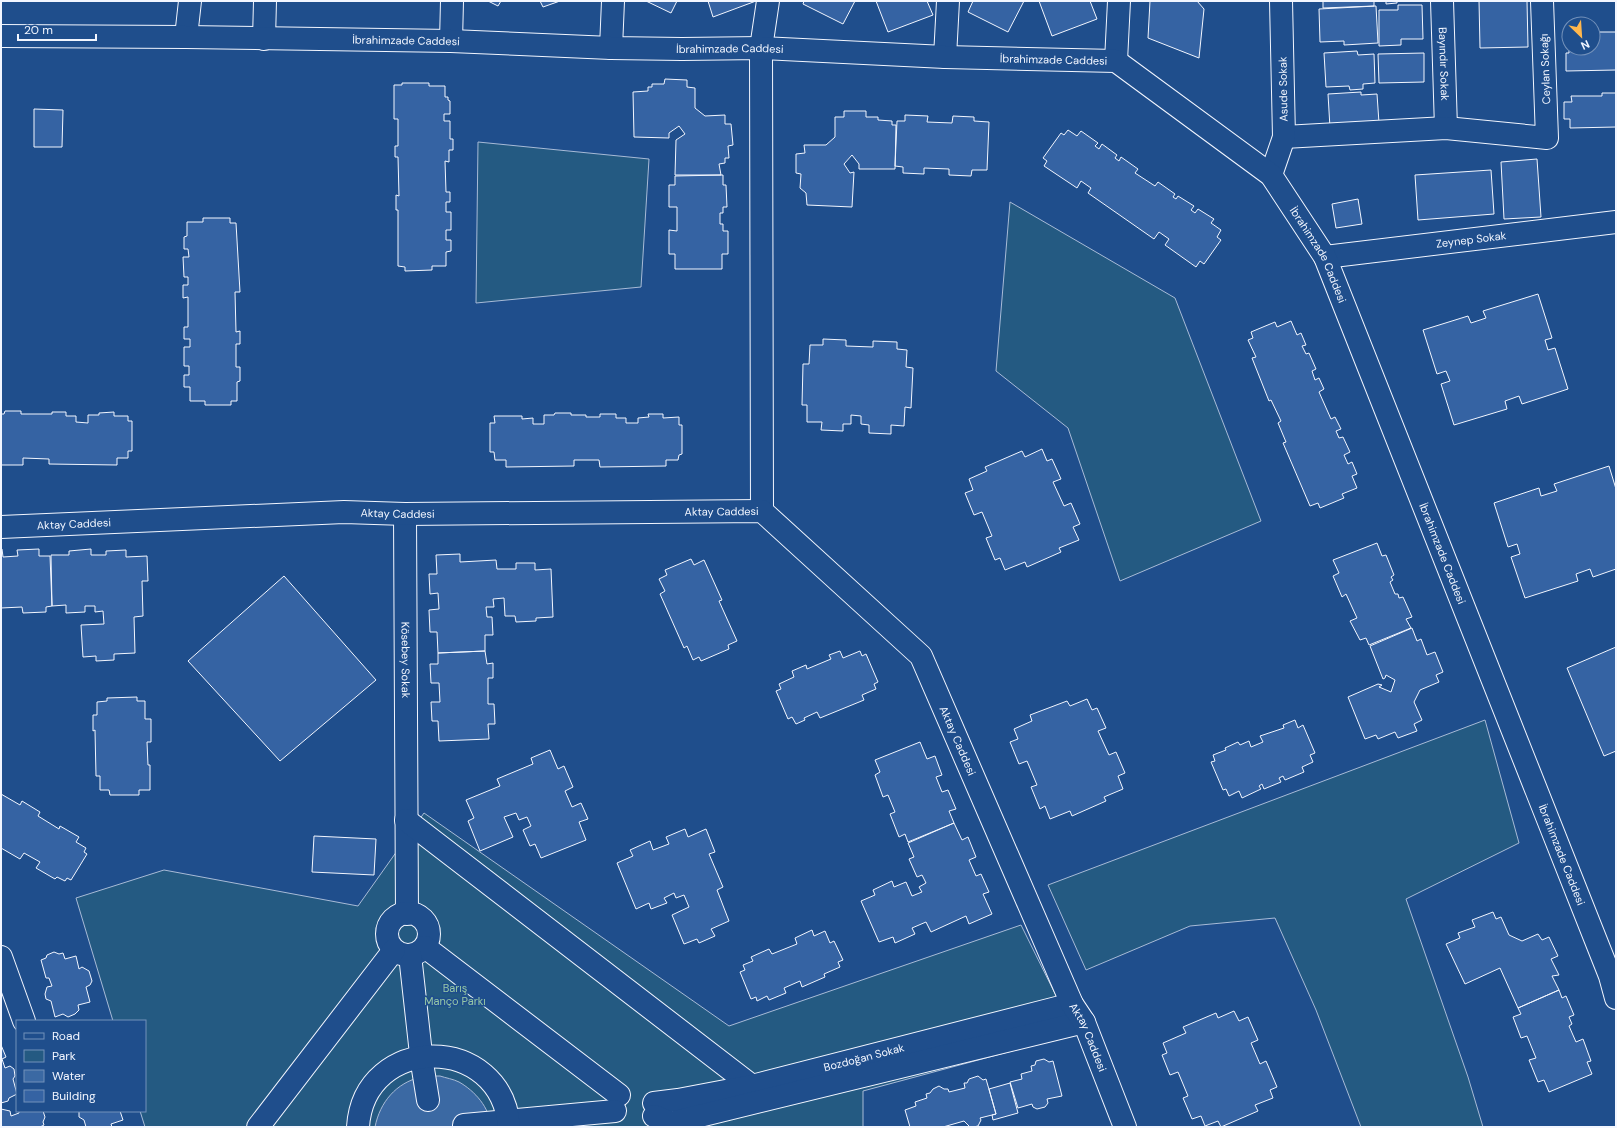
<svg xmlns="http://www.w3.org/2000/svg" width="1617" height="1128" font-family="'DM Sans',sans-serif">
	<rect width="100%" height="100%" fill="#1f4e8c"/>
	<path fill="#245a82" stroke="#a8bbd7" d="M478,142l171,17 -8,128 -165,16z
		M1010,202l165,96 86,223 -141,60 -52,-153 -72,-57z
		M1485,720l34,123 -113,56 62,178 15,50h-122l-45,-117 -41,-92 -85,8 -104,44 -38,-85z
		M424,813l305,213 292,-101 54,109 -212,57v36h-718l-5,-16h5v-90h-32l-37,-123 88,-28 194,36z"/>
	<path fill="#3b69a3" stroke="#a8bbd7" d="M440,1076c6,2 13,3 19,6 16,9 31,26 32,45h-116c5,-25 21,-44 46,-50 6,-1 13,-1 19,-1z"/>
	<path fill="#3563a3" stroke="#f2f6ff" d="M488,1h13l-3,5z
		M540,1h20l-17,6z
		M646,1h31l-6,12z
		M708,1h48l-43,16z
		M804,1h51l-12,23 -40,-20z
		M876,1h51l6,14 -45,17z
		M973,1h51l-16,31 -40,-20z
		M1039,1h51l7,18 -45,17z
		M1150,1h47l7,8 -5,49 -51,-20z
		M1323,1h51v5l-51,2z
		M1386,1h11v2l-11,1z
		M1479,1h48l1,46 -48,1z
		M1398,5h24l1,34h-22v6l-22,1v-36h19z
		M1376,6l2,37 -34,2v-4l-24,1 -1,-33z
		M1593,32h23v38l-50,1v-18h3v-20v15h24z
		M1357,51l1,4 16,-1 1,29 -12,1v5l-13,1 -1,-4 -23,1 -2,-34z
		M1424,53v29l-45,1 -1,-29z
		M665,79l22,1v7l8,1v20l10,8 20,-1v9h6l2,21 -5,1 1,12h-4v5l-6,1 2,11h-46l1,-35 9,-6 -6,-8 -10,7v5l-35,-1 -1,-45 15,-1v-4h4v-3h12z
		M402,83h27v3h16v11h3v3l2,1v13h-6v7h6v18h3v11h-4v12l-4,-1 1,31h4v10h-4v10h5v18h-5v10h5v11l-5,1v14h-14v4l-27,1v-4l-7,-1v-56h-2v-15l3,1 -1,-39h-3v-11h3v-27h-4v-34h8z
		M1361,92v3l16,-1 2,29 -49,5 -2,-34z
		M1602,93h14v34l-46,1v-9h-6v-17h8l-1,-6h31z
		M34,109l29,1 -1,37h-28z
		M844,111h22v6h12v3l14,1v4h4l-1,44h-36v-5l-7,-9 -8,9 6,9 4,-1 -2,35 -45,-2 -1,-12 -6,-5 1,-14 -5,-1v-19l9,-1 -1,-8h22l9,-8v-20h9z
		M905,115l23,1 -1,6 25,1 1,-7 21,1v4l15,1 -2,48h-15l-1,6 -22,-1v-6l-25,-1v6l-21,-1v-6l-8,-1 2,-45h8z
		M1068,130l9,6 4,-5 17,12 -3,3 4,3 3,-5 15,11 -2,3 4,3 2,-4 17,12 -3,4 20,13 3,-4 17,12 -2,3 3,2 2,-3 16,10 -3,4 4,3 3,-4 16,10 -3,4 10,7 -4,7 4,3 -17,24 -4,-3 -4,6 -31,-22 4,-6 -10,-7 -5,7 -66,-46 3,-5 -10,-7 -4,7 -33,-22 3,-5 -4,-3 18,-25 3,2z
		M1537,159l4,58 -37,2 -3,-57z
		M1491,170l3,44 -76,6 -3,-45z
		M723,175v10h3l1,22h-4v6h-3v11h3v7h5v23h-6v15h-47v-15h-6v-24l8,1v-24h-8v-22h6v-9z
		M1358,199l4,25 -26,4 -4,-24z
		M203,218h27v5h6l4,69h-5l1,40 4,-1v13h-4v23h4v14l-3,1v19h-6v4h-26v-4h-15v-14h-6v-12h5v-9h-5v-19h6v-8h-6v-12h4v-30l-5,1v-13h5v-8h-4l-1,-20h6l-1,-8h-4v-12l3,-1v-14h16z
		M1538,294l14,44 -7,2 3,10 7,-2 13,41 -46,15 -3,-8 -14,5 2,8 -53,16 -13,-41 9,-3 -4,-10 -9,3 -14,-44 45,-14 3,7 15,-5 -3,-7z
		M1291,321l6,14 4,-2 5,12 -4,1 4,8 3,-1 7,16 -4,2 3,9 4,-2 5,11 -5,3 12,27 4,-2 6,12 -5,2 3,7 4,-1 7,15 -6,3 4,9 4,-2 5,12 -5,2 5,12 -15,6 2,4 -24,10 -2,-5 -8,3 -27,-63 3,-1 -8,-19 3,-2 -10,-21 -2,1 -17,-43 4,-1 -8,-17 5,-2 -2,-6 24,-10 2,5z
		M823,339l23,1v6l27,1v-6l24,1v7l10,1 -1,17 7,1 -2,40 -6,-1 -1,19 -13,-1v9l-22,-1v-8l-8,-1v-8l-10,-1v9h-8v7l-22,-1 1,-8h-15v-17h-5l1,-41h6l1,-19h13z
		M5,411h16v3h31v-2h14v4h10v6l12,1v-8h11v-2l15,-1v4h14v5h4v30h-4v7h-11v7l-68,-1v-5l-26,-1v7h-22v-51h3z
		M555,413h16v2h15v2h14v-3h16v4h10v5h12v-5l11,-1 -1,-3h15v4l16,-1v8h3v29l-3,1 -1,5h-12v6l-66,1 -1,-7h-25v6l-68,1v-7h-11l-1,-8h-4v-29h5l-1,-7h28v3l11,-1v6h11v-9h10z
		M1042,449l5,12 5,-2 9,20 -8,3 11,24 7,-3 9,21 -7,3 6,13 -20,8 2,4 -34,15 -2,-5 -20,8 -5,-12 -5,2 -9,-22 6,-2 -10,-24 -8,3 -9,-22 8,-3 -4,-11 18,-8 -2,-4 37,-16 3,6z
		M1609,466l7,23v80l-23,8 -3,-8 -14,5 2,7 -53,17 -14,-41 9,-3 -3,-10 -9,3 -14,-44 45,-15 2,8 16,-5 -3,-7z
		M1377,543l5,13 4,-1 8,20 -3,2 2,3 -3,2 5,12h3l1,4 4,-1 9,20 -6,2 5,9 -42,17 -3,-7 -6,2 -10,-19 7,-3 -11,-24 -4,3 -9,-21 6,-3 -6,-13z
		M1,549h1l1,8 15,-1 -1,-6 22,-1v7h11l2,50 -6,1v5l-23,1 -1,-6 -21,1z
		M91,549v6h15v-4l20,-1v7l21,-1 1,25h-6l1,35 -9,1 1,36 -21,1v6l-18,1v-5l-13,1 -2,-32 23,-1 -1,-13 -8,1v-6h-10v6l-19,1v-8l-14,1 -1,-51h18v-4z
		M460,554v8l36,-2 1,9h19v-6h19v7l16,-1 2,48 -17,1v3l-20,1 -1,-6h-10l-1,-18 -11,1 1,8h-8l1,10h5l1,18h-8v16l-47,2 -1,-21h-7l-1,-22 10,-1 -1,-16 -8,1 -1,-20h8l-1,-19z
		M691,559l3,6 10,-5 18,40 -3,1 18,40 -9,4 1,4 -28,12 -2,-4 -6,3 -6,-14 -3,2 -24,-54 5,-3 -6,-12 8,-4 -2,-5z
		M284,576l92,104 -96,81 -92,-100z
		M1412,628l5,13 4,-2 6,16 8,-3 8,20 -7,3 3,7 -19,8 -6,12 8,18 -8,4 3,7 -19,7 -3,-6 -17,7 -2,-4 -11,4 -17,-42 30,-13 4,1 -3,2 12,5 4,-12 -9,-5 -1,3 -2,1 -13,-33z
		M1616,647v104l-12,5 -37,-88z
		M485,651l2,13 6,-1v15h-5v26h6l1,20h-7l1,15 -50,2 -1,-20h-6l-1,-19h9l-1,-19h-8l-1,-19h8v-11z
		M840,651l3,7 17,-7 2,5 4,-2 12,28 -4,2 2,5 -14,6 2,5 -44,18 -3,-6 -13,6 1,2 -9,4 -4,-7 -4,2 -12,-28 5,-2 -2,-5 15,-7 -2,-6 14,-6 1,4 24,-10 -2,-4z
		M137,697v4h8v18h6v23h-4l1,23h2v25h-11v5h-29l-1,-5h-9v-14h-4l-1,-46 -2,1v-16h4v-13l10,-1v-3z
		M1087,699l5,11 5,-2 9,20 -8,3 11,24 7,-3 9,21 -7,3 5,13 -19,8 2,4 -34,15 -2,-5 -20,8 -5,-13 -5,3 -9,-22 6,-2 -10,-24 -8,3 -9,-22 8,-3 -4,-10 18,-8 -2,-6 37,-14 3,5z
		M1295,720l3,8 5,-3 12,28 -5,2 3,7 -11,5 2,5 -19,8 -2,-4 -4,2 2,4 -17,7 -2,-5 -3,2 2,3 -19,9 -3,-7 -10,5 -3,-7 -3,1 -12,-28 4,-1 -2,-6 13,-5 -1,-2 13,-6 2,3 9,-4 2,6 12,-5 -3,-6 24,-8 -1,-3z
		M920,742l7,17 8,-3 7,19 -6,2 6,15 6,-2 8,19 -7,2 5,12 -46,19 -3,-8 -6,3 -9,-23 5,-2 -7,-17 -5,2 -8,-22 5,-3 -5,-12z
		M550,750l8,19 6,-3 9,21 -8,4 7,16 9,-4 7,16 -9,3 7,18 -45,18 -6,-14 -5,2 -7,-16 8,-4 -4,-9 -8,3 -3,-7 -12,4 9,20 -33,14 -12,-30 6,-3 -8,-18 34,-14 -3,-7 36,-15 -2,-6z
		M1,794l19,11 2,-4 18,11 -2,4 21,13 1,-3 19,11 -3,5 10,6 -2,4 3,2 -16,26 -4,-2 -2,3 -8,-4 -2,2 -19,-11 4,-6 -16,-9 -4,6 -19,-11z
		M954,823l8,17 6,-3 8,20 -7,3 7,16 5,-2 8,18 -6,2 9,20 -23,10 -3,-8 -35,16 -5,-10 -14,6 3,6 -20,9 -2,-6 -14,5 -18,-41 14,-6 -2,-5 19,-9 2,6 12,-5 6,14 10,-4 -3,-5 7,-4 -4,-8 -5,2 -8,-18 5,-2 -6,-14z
		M685,829l3,8 18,-8 9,23 -6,2 14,33 -6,3 12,31 -18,8 4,7 -16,7 -2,-4 -13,5 -12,-29 17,-8 -5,-12 -8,3 -2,-5 -10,5 3,5 -16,6 -2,-6 -13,6 -19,-46 16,-7 -3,-6 20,-9 3,9 16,-6 -3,-7z
		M314,836l62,3 -2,36 -62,-3z
		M1493,912l3,7 5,-2 8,18 13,6 16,-7 4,6 7,-3 9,19 -7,3 8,16 -7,1 7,14 -41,18 -18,-40 -35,16 -19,-40 14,-6 -2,-5 17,-6 -3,-7z
		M812,930l2,6 11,-5 5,12 4,-2 9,19 -5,2 2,5 -16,7 1,3 -23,10 -2,-6 -16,7 2,5 -17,7 -2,-4 -10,5 -1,-4 -5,2 -11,-27 5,-2 -2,-5 10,-4 -2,-4 18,-8 3,5 25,-10 -2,-6z
		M54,952l5,2 4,-1 2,6 11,-3 3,13 3,-2 7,4 3,10 -2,4 -4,2 4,15 -12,3 1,5 -4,4 -7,3 -5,-3 -8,3 -4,-16 -5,-2 -1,-5 2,-7 5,-1 -3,-8h-3l-5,-18 5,-2 1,-3z
		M1559,990l3,8 4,-2 8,19 -5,2 3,7 -3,2 7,16 7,-3 8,22 -4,1 5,12 -43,18 -5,-12 -6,2 -9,-22 7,-2 -9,-22 -6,2 -8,-21 8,-3 -3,-6z
		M1234,1011l5,10 9,-4 10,23 -7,3 9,21 6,-3 11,26 -7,3 3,8 -18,7 3,6 -37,16 -3,-6 -13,5 -4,-10 -9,3 -9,-21 5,-2 -10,-24 -8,3 -8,-20 5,-2 -4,-10 23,-10 -3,-6 33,-14 2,5z
		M1,1045l5,12 -4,2 3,9 5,-2 4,3 1,7 -2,3 4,15 -8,4 -1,3 -7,2z
		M1044,1059l5,3 4,-1 9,35 -15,3 1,4 -3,4 -8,2 -4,-2 -1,-3 -14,4 -8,-26 12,-3 -1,-5 11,-3 -1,-5 4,-1 1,-4z
		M978,1076l5,4 3,-1 10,35 -16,4 1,2 -3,6 -5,1h-3l-6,-6 -21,6h-33l-5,-17 11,-4 -1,-4 12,-4 -1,-4 4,-1 3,-4 6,-3 5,3h4l1,3 16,-4 -1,-5h3l2,-4z
		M1010,1083l8,30 -25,7 -1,-5 4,-1 -7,-25z
		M1,1109l9,2 1,5 8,-3v-2h24l2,6 -2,5 1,3 -4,2h-39z
		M79,1111h41l3,9 -12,4 1,3h-26l-2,-7 -5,-3z"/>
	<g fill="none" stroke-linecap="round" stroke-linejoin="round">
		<defs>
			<g id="street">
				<path id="s1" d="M1442,1l4,127"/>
				<path d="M186,37l4,-36"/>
				<path d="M264,39l1,-38"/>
				<path d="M451,41l1,-40"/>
				<path d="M611,48l2,-47"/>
				<path d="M945,57l3,-56"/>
				<path d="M1116,61l3,-60"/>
				<path d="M1284,137l162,-9 101,10 -5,-137"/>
				<path d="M1271,175l13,-38 -3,-136"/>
				<path id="s2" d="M1325,257l291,-35"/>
				<path d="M762,511l-1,-463 7,-47"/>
				<path id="s3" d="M405,514l2,400"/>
				<path d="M406,820l346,266"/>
				<circle cx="408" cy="934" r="21"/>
				<path d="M425,947l194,148"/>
				<path d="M410,955l12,108 6,37"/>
				<path d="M1,957l23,64"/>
				<path id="s4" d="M654,1103l24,-3 74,-14 320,-82"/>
				<path d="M654,1116l17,7 413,-101"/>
				<path d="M464,1125l151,-14"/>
				<path d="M258,1127l136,-177"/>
				<path d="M358,1127c6,-94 144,-94 151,0"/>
			</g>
			<g id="secondary">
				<path id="s5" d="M1,36l185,1 265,4 160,7 71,1 79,-1 184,9 171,4 155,114 54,82 285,719 6,22"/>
				<path id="s6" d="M1,527l343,-15 61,2 357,-3 159,145 151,348 12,18 41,105"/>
			</g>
		</defs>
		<use href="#street" stroke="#f2f6ff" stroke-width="24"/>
		<use href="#secondary" stroke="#f2f6ff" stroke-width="24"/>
		<use href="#street" stroke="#1f4e8c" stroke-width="22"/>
		<use href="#secondary" stroke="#1f4e8c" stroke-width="22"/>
	</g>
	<g text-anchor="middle" stroke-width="3" stroke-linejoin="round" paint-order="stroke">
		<g font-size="11" fill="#f2f6ff" stroke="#1f4e8c">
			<text dy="4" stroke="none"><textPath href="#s5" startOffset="405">İbrahimzade Caddesi</textPath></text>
			<text dy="4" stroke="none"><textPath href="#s5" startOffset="729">İbrahimzade Caddesi</textPath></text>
			<text dy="4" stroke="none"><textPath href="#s5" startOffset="1053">İbrahimzade Caddesi</textPath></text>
			<text dy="4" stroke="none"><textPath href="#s1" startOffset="63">Bayındır Sokak</textPath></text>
			<text transform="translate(1545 69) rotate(-92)" y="4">Ceylan Sokağı</text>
			<text transform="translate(1283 89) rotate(-91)" y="4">Asude Sokak</text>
			<text dy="4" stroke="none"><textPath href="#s2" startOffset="147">Zeynep Sokak</textPath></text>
			<text dy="4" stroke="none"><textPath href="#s5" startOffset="1401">İbrahimzade Caddesi</textPath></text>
			<text dy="4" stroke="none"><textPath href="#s6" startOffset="721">Aktay Caddesi</textPath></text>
			<text dy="4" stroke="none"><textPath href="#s6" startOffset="397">Aktay Caddesi</textPath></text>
			<text dy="4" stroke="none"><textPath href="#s6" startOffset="73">Aktay Caddesi</textPath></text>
			<text dy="4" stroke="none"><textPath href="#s5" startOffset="1725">İbrahimzade Caddesi</textPath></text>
			<text dy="4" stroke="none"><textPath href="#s3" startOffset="146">Kösebey Sokak</textPath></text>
			<text dy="4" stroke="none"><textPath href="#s6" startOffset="1069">Aktay Caddesi</textPath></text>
			<text dy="4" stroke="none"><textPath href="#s5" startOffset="2049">İbrahimzade Caddesi</textPath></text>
			<text dy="4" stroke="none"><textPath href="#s6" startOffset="1393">Aktay Caddesi</textPath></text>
			<text dy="4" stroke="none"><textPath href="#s4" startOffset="215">Bozdoğan Sokak</textPath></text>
		</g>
		<g font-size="11" fill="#97c8a6" stroke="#1f4e8c">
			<text x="455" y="992">Barış<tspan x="455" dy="13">Manço Parkı</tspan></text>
		</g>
	</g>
	<rect width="1617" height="1128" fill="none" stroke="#f2f6ff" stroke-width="4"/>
	<rect x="16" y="1020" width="130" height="92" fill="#1f4e8c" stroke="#7391ba"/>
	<rect x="24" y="1033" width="20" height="6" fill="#1f4e8c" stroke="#7391ba"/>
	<text x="52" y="1040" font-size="12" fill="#f2f6ff">Road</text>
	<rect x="24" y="1050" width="20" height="12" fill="#245a82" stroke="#7391ba"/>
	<text x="52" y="1060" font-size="12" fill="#f2f6ff">Park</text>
	<rect x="24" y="1070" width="20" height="12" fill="#3b69a3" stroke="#7391ba"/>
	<text x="52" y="1080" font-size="12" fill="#f2f6ff">Water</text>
	<rect x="24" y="1090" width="20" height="12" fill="#3563a3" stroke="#7391ba"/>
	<text x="52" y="1100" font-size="12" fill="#f2f6ff">Building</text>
	<g transform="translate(1581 36) rotate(155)"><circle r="19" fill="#1f4e8c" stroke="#7391ba"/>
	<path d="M0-3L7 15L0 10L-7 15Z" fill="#ffb74d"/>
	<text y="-6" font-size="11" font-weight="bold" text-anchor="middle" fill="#f2f6ff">N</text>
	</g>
	<path d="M18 34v6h78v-6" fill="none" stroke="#f2f6ff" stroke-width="2"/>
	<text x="24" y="34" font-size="12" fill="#f2f6ff" stroke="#1f4e8c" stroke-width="3" paint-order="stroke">20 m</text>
</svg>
